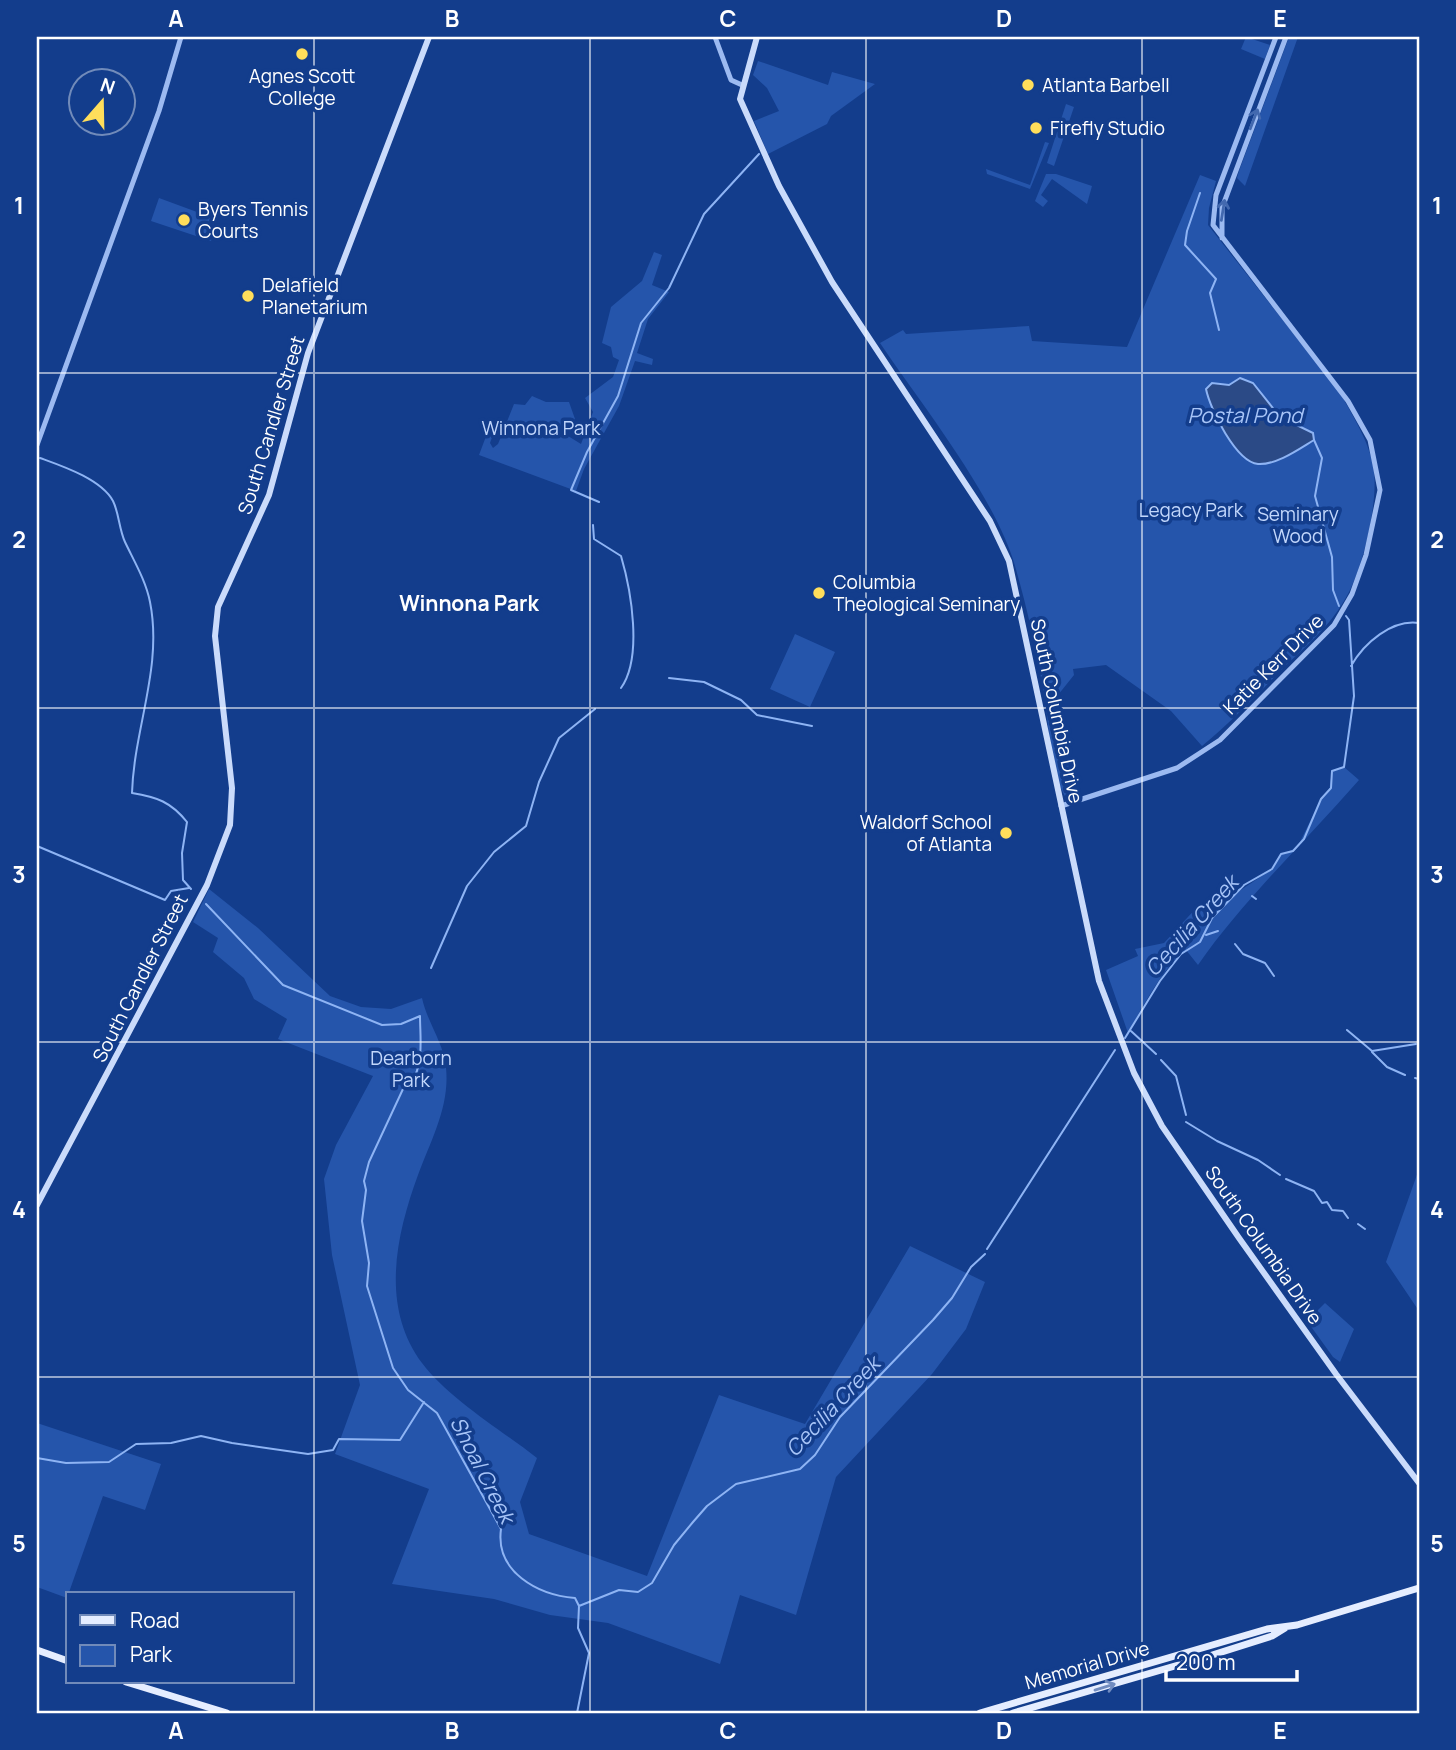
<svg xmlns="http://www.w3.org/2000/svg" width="1456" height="1750" font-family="Manrope,sans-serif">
	<rect width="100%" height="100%" fill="#133d8c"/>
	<path fill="#2555ab" d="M1246,37l24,8 -5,14 -24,-10z
		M1289,37h9l-53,149 -8,-8 2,-7z
		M758,61l70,24 4,-13 43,12 -44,32 -4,8 -59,30 -14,-33 25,-10 -12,-23 -14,-13z
		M1066,104l8,3 -20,59 -7,-3z
		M1045,142l4,1 -19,46 -43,-15 -1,-5 44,16z
		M1046,174h10l36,12 -5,18 -35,-25 -11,16 7,6 -5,6 -8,-6z
		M1200,175l16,6 -7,27 -1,17 133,169c13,25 30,50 33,78 4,33 -12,101 -30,129 -16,27 -39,46 -61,67 -26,27 -52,54 -81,78l-31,-35 -65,-46 -33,4 1,6 -16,20 15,101 -7,2c-18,-30 -16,-70 -22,-104 -7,-41 -17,-87 -29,-128 -20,-70 -94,-162 -135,-223l23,-13 3,4 123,-8 3,15 95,6z
		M159,198l57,21 -5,22 -60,-20z
		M654,252l8,3 -10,30 17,7 -21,27 -11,34 16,6 -1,6 -17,-4 -16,45 -35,63 -8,22 -97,-36 9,-24 8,-5 -6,17 3,5 5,-4 16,-40 11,1 7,-9 14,6h23l6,17 -7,17 13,8 12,-32 -8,-14 28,-21 6,-17 -6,-3 -2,-10 -9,-4 9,-36 31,-26z
		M795,634l40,18 -25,55 -40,-18z
		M1344,767l15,13c-53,61 -115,119 -161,185l-12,-15c-22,16 -44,58 -58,83l-22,-63 32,-14 -3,-7 29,-6 35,-38 11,4 22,-19 6,2 34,-23 9,-15 16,-6 24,-49 8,-8 3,-20z
		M209,889l49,39 72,68 31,11 30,2 31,-11c5,24 22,45 24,70 4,38 -15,72 -28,107 -22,60 -38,132 4,188 26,35 79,67 115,95l-17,44 9,32 118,42 72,-181 86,29 105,-178 75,36 -19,47 -34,45 -96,103 -40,138 -56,-20 -20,69 -112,-41 -58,-8 -56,-16 -102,-15 37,-95 -94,-35 25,-69 -28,-130 -8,-76 12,-34 37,-69 -95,-37 9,-20 -33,-20 -10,-21 -31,-26 5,-14 -25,-16z
		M1419,1169v142l-33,-49z
		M1325,1303l29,26 -14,33 -7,-5 -26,-36z
		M37,1423l124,41 -16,46 -42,-14 -36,102 -30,-11z"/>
	<path fill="#2b4a86" stroke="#8eb4f4" stroke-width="2" d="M1240,378l13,5 27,34 33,16 1,7c-15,9 -37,25 -56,24 -22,-2 -48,-55 -52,-75l6,-6 17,2z"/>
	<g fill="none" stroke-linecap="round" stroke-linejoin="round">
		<path stroke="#8eb4f4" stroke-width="2" d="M1200,193l-13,38 -2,14 31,34 -6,14 9,37
			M1314,440l8,18 -7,38 17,61 1,33 6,16
			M40,458c22,8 61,21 73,43 6,12 6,28 12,41 9,19 21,39 25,60 13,65 -16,126 -18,191 25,4 39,9 55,29l-5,31 1,27 8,9
			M599,502l-28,-12 16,-38 31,-56 23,-73 28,-35 35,-74 55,-60
			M593,525l1,14 27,17c10,34 22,101 0,132
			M1351,666c13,-23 41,-47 68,-43
			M669,678l35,4 37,18 16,15 55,11
			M37,846l128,54 6,-9 18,-3
			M1252,896l4,3
			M206,904l77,81 99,40 19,-1 19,-8c0,25 6,58 -17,73l-34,73 -5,19 2,9 -4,31 7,42 -2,23 26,82 15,22 29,23 64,116c-6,43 37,66 74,69l4,8 -1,22 11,25 -12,60
			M1206,935l12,-4
			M1235,944l8,10 22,9 9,13
			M431,968l36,-82 27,-34 32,-26 13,-44 20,-44 36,-29
			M1347,1030l25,21 44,-7
			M1131,1031l25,23
			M1125,1038l35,-57 21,-27 19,-12 12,-24 32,-33 28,-16 9,-15 12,-3 11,-12 17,-40 10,-11 1,-17 12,-4 10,-71 -5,-76 -3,-4
			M1372,1052l15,15 18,8
			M1161,1060l15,16 10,39
			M1415,1078l4,1
			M1186,1122l31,19 41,19 22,15
			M1286,1179l28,12 8,12 5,-1 5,8 11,1 5,7
			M1358,1224l7,5
			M987,1249l128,-199
			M37,1458l29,5 43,-1 27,-18 35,-1 30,-7 31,7 76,11 25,-4 6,-11 61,1 24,-38
			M579,1606l40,-16 19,2 14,-9 22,-38 19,-23 14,-16 29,-22 64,-15 15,-14 25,-38 93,-97 19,-22 19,-31 14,-13"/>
		<path stroke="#9cbaf1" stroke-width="5" d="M715,37l16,43 11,5
			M1222,238v-30l64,-171
			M37,445l122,-334 22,-74
			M1061,806l116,-38 43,-28 114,-115 18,-31 14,-39 14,-65 -10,-50 -22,-39 -135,-176 3,-30 60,-158"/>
		<path stroke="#cadbfb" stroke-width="6" d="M757,37l-17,62 39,87 53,96 158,239 19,40 90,420 35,92 28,53 77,112 97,136 83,109
			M37,1205l170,-320 23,-60 2,-37 -17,-152 3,-29 51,-112 39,-142 121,-316"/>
		<path stroke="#e5edff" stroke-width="7" d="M37,1650l31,11
			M126,1682l101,31
			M980,1713l287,-84 30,-4 122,-37
			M1013,1713l193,-56 66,-21 13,-8"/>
	</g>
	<defs><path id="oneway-shaft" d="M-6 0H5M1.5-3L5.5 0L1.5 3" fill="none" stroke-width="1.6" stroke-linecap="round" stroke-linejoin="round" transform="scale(1.75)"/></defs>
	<g stroke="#4369af">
		<use href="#oneway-shaft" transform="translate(1254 119) rotate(-69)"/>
		<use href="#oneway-shaft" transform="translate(1223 210) rotate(-81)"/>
	</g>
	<use stroke="#718cc0" href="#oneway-shaft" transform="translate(1105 1687) rotate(-17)"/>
	<path fill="none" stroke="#fff" stroke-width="2" stroke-opacity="0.55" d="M314,37v1676M590,37v1676M866,37v1676M1142,37v1676M37,373h1382M37,708h1382M37,1042h1382M37,1377h1382"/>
	<g fill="#ffde5b" stroke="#133d8c" stroke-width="2.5">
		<circle cx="302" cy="54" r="7"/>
		<circle cx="1028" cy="85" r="7"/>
		<circle cx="1036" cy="128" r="7"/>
		<circle cx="184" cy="220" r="7"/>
		<circle cx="248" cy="296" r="7"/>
		<circle cx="819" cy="593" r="7"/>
		<circle cx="1006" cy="833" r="7"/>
	</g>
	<g text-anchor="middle" stroke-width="7" stroke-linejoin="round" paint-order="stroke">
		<g font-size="19" fill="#fff" stroke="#133d8c" text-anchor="start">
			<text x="302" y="83" text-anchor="middle">Agnes Scott<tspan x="302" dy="22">College</tspan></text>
			<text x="1042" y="92">Atlanta Barbell</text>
			<text x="1050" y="135">Firefly Studio</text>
			<text x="198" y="216">Byers Tennis<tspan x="198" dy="22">Courts</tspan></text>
			<text x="262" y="292">Delafield<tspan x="262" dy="22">Planetarium</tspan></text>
			<text x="833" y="589">Columbia<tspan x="833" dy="22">Theological Seminary</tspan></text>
			<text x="992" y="829" text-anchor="end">Waldorf School<tspan x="992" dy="22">of Atlanta</tspan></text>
		</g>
		<g font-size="19" fill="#fff" stroke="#133d8c">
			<text transform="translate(271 425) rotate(-73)" y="7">South Candler Street</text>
			<text transform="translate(1273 664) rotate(-45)" y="7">Katie Kerr Drive</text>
			<text transform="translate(1057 711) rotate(78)" y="7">South Columbia Drive</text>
			<text transform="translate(140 978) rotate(-63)" y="7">South Candler Street</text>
			<text transform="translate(1264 1245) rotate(55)" y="7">South Columbia Drive</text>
			<text transform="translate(1087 1665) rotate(-16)" y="7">Memorial Drive</text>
		</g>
		<g font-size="19" fill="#c2d7fc" stroke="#133d8c">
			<text x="541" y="435">Winnona Park</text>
			<text x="1191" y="517">Legacy Park</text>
			<text x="1298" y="521">Seminary<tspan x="1298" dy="22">Wood</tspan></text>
			<text x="411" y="1065">Dearborn<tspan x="411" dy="22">Park</tspan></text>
		</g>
		<g font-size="21" font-style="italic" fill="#a8c5f8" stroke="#133d8c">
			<text x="1245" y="423">Postal Pond</text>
			<text transform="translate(1192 926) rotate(-48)" y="7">Cecilia Creek</text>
			<text transform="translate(833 1407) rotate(-47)" y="7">Cecilia Creek</text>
			<text transform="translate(482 1470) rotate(63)" y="7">Shoal Creek</text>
		</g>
		<g font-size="21" font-weight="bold" fill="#fff" stroke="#133d8c">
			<text x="469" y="611">Winnona Park</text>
		</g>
	</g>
	<rect width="1456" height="1750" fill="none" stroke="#133d8c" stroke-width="77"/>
	<rect x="66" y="1592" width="228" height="91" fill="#133d8c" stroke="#718bba" stroke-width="2"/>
	<rect x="80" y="1615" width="35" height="10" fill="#e5edff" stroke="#718bba" stroke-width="2"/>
	<text x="130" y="1628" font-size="21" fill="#ffffff">Road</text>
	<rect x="80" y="1645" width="35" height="21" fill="#2555ab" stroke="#718bba" stroke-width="2"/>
	<text x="130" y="1662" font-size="21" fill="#ffffff">Park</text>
	<g transform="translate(102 102) rotate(20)"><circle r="33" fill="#133d8c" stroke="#718bba" stroke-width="2"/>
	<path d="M0-5L12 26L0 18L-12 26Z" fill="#ffde5b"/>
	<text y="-10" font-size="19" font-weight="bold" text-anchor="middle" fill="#ffffff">N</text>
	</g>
	<path d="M1166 1670v10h131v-10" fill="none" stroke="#ffffff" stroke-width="3.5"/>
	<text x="1176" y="1670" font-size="21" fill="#ffffff" stroke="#133d8c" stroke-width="5" paint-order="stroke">200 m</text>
	<rect x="38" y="38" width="1380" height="1674" fill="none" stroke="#fff" stroke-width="2.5"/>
	<g font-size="23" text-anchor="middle" font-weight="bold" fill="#fff">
		<text x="176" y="27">A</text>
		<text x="452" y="27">B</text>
		<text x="728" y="27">C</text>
		<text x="1004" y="27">D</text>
		<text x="1280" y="27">E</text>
		<text x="19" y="214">1</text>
		<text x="1437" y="214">1</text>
		<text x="19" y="548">2</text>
		<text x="1437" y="548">2</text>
		<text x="19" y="883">3</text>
		<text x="1437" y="883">3</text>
		<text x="19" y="1218">4</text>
		<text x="1437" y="1218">4</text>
		<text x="19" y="1552">5</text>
		<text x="1437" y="1552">5</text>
		<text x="176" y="1739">A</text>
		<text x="452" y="1739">B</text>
		<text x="728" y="1739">C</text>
		<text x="1004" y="1739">D</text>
		<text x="1280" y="1739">E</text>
	</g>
</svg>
